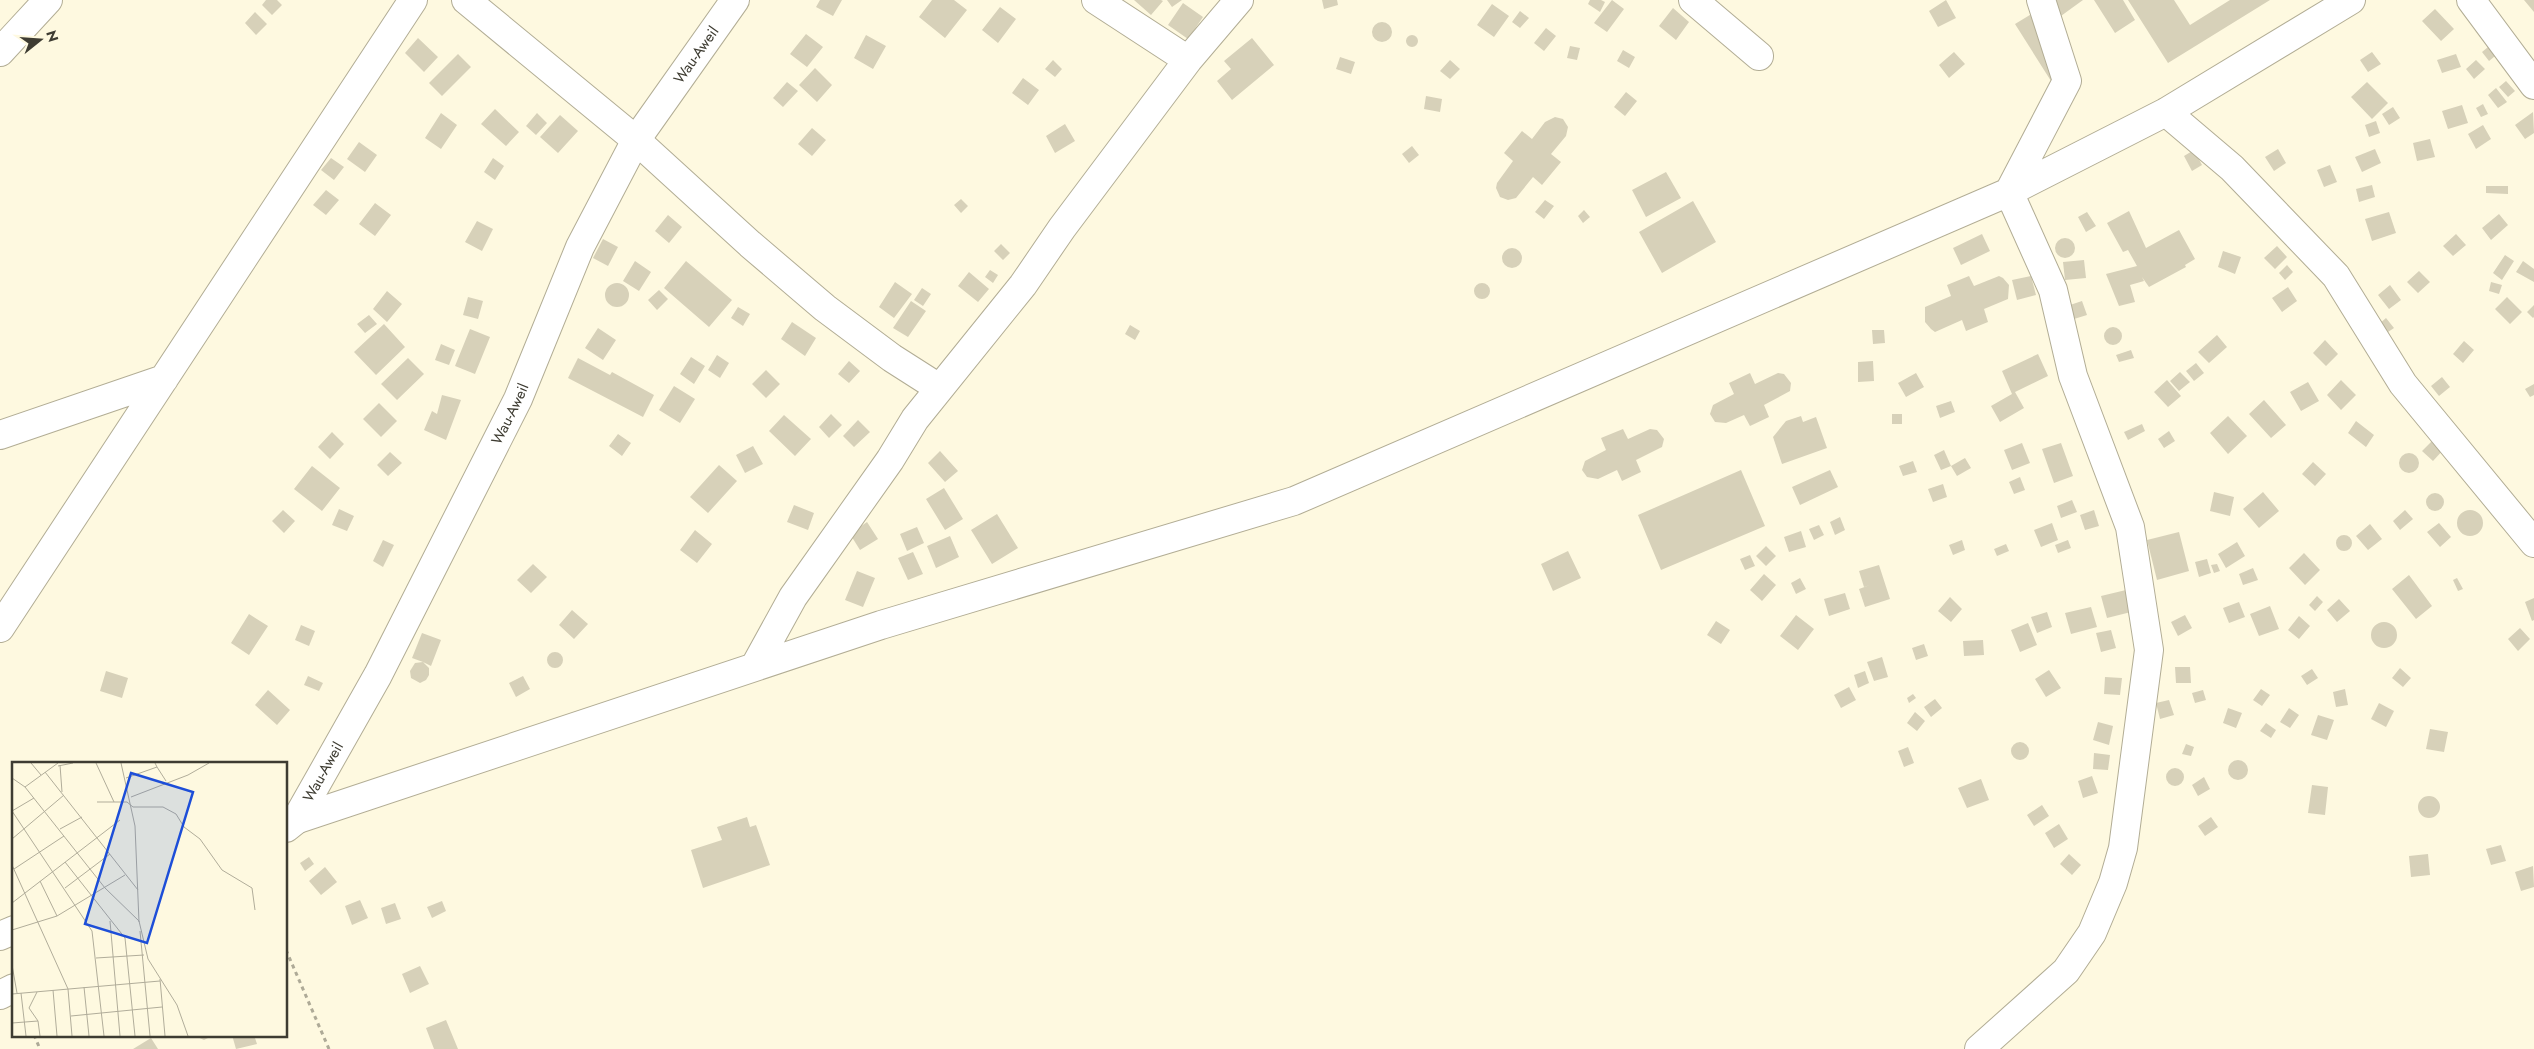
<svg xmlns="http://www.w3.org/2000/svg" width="2534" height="1049" font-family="Jost,sans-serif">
	<rect width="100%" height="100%" fill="#fef9e0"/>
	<path fill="#d7d1b9" d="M266,0h11l5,5 -10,10 -10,-10z
		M820,0h22l-9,16 -17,-9z
		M932,0h22l13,10 -22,28 -26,-21z
		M1134,0h27l2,1 -12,14z
		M1167,0h15l-10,7z
		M1322,0h15l1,5 -14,4z
		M1590,0h11l4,2 -5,10 -12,-8z
		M1612,0l12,9 -17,23 -13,-9z
		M1946,0l10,18 -18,9 -9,-16z
		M2039,0h44l-29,21z
		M2094,0h29l12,20 -20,13z
		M2128,0h46l16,25 40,-25h40l-102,63z
		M2524,0h10v12z
		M1183,3l20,14 -15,22 -20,-14z
		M1492,4l17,12 -15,21 -17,-12z
		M1000,7l16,12 -18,24 -16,-13z
		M1673,8l16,14 -13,18 -17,-14z
		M2435,9l19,20 -13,12 -19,-20z
		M2038,10l36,55 -23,16 -36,-57z
		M1520,11l9,7 -9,10 -8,-6z
		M255,12l12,12 -11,11 -11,-12z
		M1372 32a10 10 0 1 1 20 0a10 10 0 1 1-20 0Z
		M1546,28l10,8 -12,15 -10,-8z
		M806,34l17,13 -16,20 -17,-13z
		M1406 41a6 6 0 1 1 12 0a6 6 0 1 1-12 0Z
		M866,35l20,11 -13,23 -19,-11z
		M418,38l20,19 -14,15 -19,-19z
		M1252,38l22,27 -42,35 -15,-19 14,-12 -7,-8z
		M2493,43l7,9 -11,9 -7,-9z
		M1570,46l10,2 -3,12 -10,-2z
		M1623,50l12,7 -6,11 -12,-7z
		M1954,52l11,12 -16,14 -10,-13z
		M2372,52l9,12 -13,8 -8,-12z
		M458,54l13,13 -29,29 -13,-13z
		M2456,54l5,13 -19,6 -5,-13z
		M1340,57l15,5 -4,12 -15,-5z
		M1053,60l9,9 -7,8 -10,-8z
		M1450,60l10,9 -10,10 -10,-8z
		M2476,60l9,9 -11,10 -8,-10z
		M815,68l17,17 -15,17 -18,-17z
		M1023,78l16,12 -11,15 -16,-12z
		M2506,81l9,10 -7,6 -9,-10z
		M787,82l11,9 -15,16 -10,-9z
		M2367,82l21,21 -16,16 -21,-22z
		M2496,88l11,14 -9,6 -10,-13z
		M1626,92l11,9 -12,15 -11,-9z
		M1426,96l16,3 -2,13 -16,-3z
		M2483,104l5,10 -7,3 -5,-9z
		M2462,105l6,18 -20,6 -6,-18z
		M2393,107l7,11 -11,7 -7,-11z
		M495,109l24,23 -13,14 -25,-22z
		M2533,112l1,21 -9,6 -10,-14z
		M441,113l16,12 -16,24 -16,-11z
		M537,113l10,10 -11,12 -10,-9z
		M560,115l18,16 -20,22 -18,-16z
		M1555,117l8,2 5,8 -2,9 -15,18 10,8 -19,23 -9,-8 -17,21 -8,2 -8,-3 -4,-9 1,-5 16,-22 -9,-8 18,-22 10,8 13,-17z
		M2376,121l4,12 -11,4 -4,-12z
		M1065,124l10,17 -20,12 -9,-17z
		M2483,125l8,14 -15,10 -8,-15z
		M812,128l14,12 -14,16 -14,-12z
		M2430,139l5,18 -18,4 -4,-18z
		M359,142l18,13 -12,17 -18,-13z
		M1412,146l7,9 -10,8 -7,-9z
		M2278,149l8,14 -12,8 -9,-14z
		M2375,149l6,14 -19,9 -7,-15z
		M2194,150l8,15 -10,6 -8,-15z
		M331,158l13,9 -10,13 -13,-10z
		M493,158l11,8 -9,14 -11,-8z
		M2330,165l7,17 -13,5 -7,-17z
		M1666,172l15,26 -35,19 -14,-27z
		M2372,185l3,12 -16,5 -3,-13z
		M2486,186h22v8l-22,-1z
		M326,190l13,10 -13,15 -13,-10z
		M961,199l7,7 -7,7 -7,-8z
		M1545,200l9,6 -10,13 -9,-7z
		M1693,201l23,41 -54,31 -23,-41z
		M375,203l16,12 -16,21 -16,-12z
		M1584,210l6,7 -7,6 -5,-7z
		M2129,211l17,37 33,-18 16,29 -10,6 1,2 -37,20 -7,-10 2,4 -14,4 5,17 -16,4 -13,-32 31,-8 -9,-16 -5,2 -16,-29z
		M2087,212l9,14 -10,6 -8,-15z
		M2389,212l7,21 -24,8 -7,-22z
		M2499,214l9,11 -17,15 -9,-12z
		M668,215l14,12 -13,16 -14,-12z
		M477,221l16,8 -11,22 -17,-9z
		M1982,234l8,17 -29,14 -8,-17z
		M2456,234l10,11 -13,11 -10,-10z
		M2055 248a10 10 0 1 1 20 0a10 10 0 1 1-20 0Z
		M603,239l15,8 -10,19 -15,-8z
		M1001,244l9,9 -7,7 -9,-9z
		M2277,246l10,11 -12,12 -11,-11z
		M1502 258a10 10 0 1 1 20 0a10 10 0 1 1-20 0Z
		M2223,251l18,6 -6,17 -17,-7z
		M2505,255l9,6 -12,19 -9,-7z
		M2084,260l2,18 -21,2 -2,-18z
		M635,261l16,11 -12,19 -16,-10z
		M686,261l46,39 -23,27 -45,-39z
		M2523,261l11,8v13l-18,-10z
		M2287,265l6,7 -8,8 -6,-7z
		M990,270l8,5 -5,8 -8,-6z
		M2419,271l11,11 -12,11 -11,-11z
		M969,272l20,17 -11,13 -20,-16z
		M1969,276l5,10 25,-10 4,2 6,7 -1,14 -24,10 4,13 -22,9 -4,-11 -27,12 -4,-3 -6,-7v-15l26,-11 -4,-11z
		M2031,276l5,19 -19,5 -5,-20z
		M895,282l17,12 -18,24 -15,-11z
		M2491,282l11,3 -3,9 -10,-3z
		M605 295a12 12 0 1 1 24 0a12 12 0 1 1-24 0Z
		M1474 291a8 8 0 1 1 16 0a8 8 0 1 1-16 0Z
		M2390,285l11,15 -12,9 -11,-14z
		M2288,287l9,14 -15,11 -10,-14z
		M922,288l9,6 -8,12 -9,-6z
		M659,290l9,9 -11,11 -9,-10z
		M387,291l15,13 -15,18 -14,-13z
		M468,297l15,4 -5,18 -15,-4z
		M2507,297l15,15 -12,12 -15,-15z
		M911,301l15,10 -18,26 -15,-9z
		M2082,301l5,14 -13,4 -4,-14z
		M2534,305v12l-1,1 -6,-6z
		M738,307l12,7 -7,12 -12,-8z
		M369,315l8,9 -12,9 -8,-9z
		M2386,318l8,10 -9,6 -7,-9z
		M792,322l24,16 -11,18 -24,-17z
		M384,324l21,23 -29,28 -22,-23z
		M1130,325l10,6 -5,9 -10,-6z
		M2104 336a9 9 0 1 1 18 0a9 9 0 1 1-18 0Z
		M598,328l18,12 -13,20 -18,-12z
		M470,329l20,8 -15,37 -20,-8z
		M1872,330h12l1,13 -12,1z
		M2217,335l10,12 -18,16 -11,-11z
		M2325,340l13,14 -12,12 -13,-13z
		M2464,341l10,9 -11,13 -10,-9z
		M441,344l14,6 -6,15 -14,-5z
		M2131,350l3,8 -15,4 -3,-7z
		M2038,354l10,22 -33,16 9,16 -24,14 -9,-16 21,-12 -10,-23z
		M717,355l12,8 -9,15 -12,-8z
		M691,357l14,9 -11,18 -14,-10z
		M408,358l16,16 -27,26 -16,-16z
		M578,358l32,17 2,-3 42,23 -11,22 -75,-39z
		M849,361l11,10 -11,12 -11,-9z
		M1873,361l1,20 -16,1v-20z
		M2196,363l8,10 -10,8 -8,-10z
		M766,370l14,14 -14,14 -14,-14z
		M2180,372l10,10 -11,9 -9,-10z
		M1750,373l5,11 23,-11 6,1 7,9 -1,8 -26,14 5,12 -19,9 -6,-11 -18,8 -11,-1 -5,-8 3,-9 21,-11 -5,-11z
		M1916,373l8,14 -18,10 -8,-14z
		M2442,377l8,10 -11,9 -8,-10z
		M2167,380l14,16 -13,11 -14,-15z
		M2341,380l15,15 -15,15 -14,-15z
		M2308,382l11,19 -18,10 -11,-19z
		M2534,384v11l-4,2 -5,-8z
		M674,386l21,13 -15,24 -21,-13z
		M442,395l19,5 -15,40 -22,-10 8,-19 5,3z
		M2264,400l22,25 -15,13 -22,-24z
		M1951,401l4,11 -15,6 -4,-12z
		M379,403l18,18 -16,16 -18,-18z
		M831,414l11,11 -13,13 -10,-11z
		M1892,414h10v10h-10z
		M784,415l27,24 -16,17 -26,-25z
		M1801,416l2,6 13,-5 11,31 -45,16 -9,-27 13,-16z
		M2228,416l19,20 -19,18 -18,-21z
		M858,420l12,12 -16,15 -11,-11z
		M2356,421l18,14 -8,12 -18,-14z
		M2142,424l3,7 -17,9 -4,-8z
		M1623,429l5,10 22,-10 7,1 7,9 -2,8 -26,13 5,12 -19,9 -5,-11 -19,9 -11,-2 -5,-7 3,-9 21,-11 -5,-12z
		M2169,431l6,10 -11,7 -6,-9z
		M332,432l12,12 -14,15 -12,-12z
		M618,434l13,9 -9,13 -13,-10z
		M2434,439l10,10 -11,12 -11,-10z
		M2022,443l8,20 -18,7 -8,-20z
		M2061,443l12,33 -19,7 -12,-34z
		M753,446l10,18 -18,9 -9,-18z
		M1944,450l7,16 -10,4 -7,-15z
		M940,451l18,20 -13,11 -17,-19z
		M390,452l12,11 -14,13 -11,-11z
		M2399 463a10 10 0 1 1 20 0a10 10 0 1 1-20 0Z
		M1965,458l6,10 -14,8 -6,-10z
		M1913,461l4,11 -14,4 -4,-10z
		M2313,462l13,12 -11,12 -13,-12z
		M719,465l18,16 -29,32 -18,-16z
		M312,466l28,22 -18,23 -28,-22z
		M1741,470l24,56 -104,44 -23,-55z
		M1830,470l8,17 -38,18 -8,-18z
		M2020,477l5,13 -11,4 -5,-12z
		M1943,484l4,13 -14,5 -5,-13z
		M944,488l19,31 -18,11 -19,-31z
		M2214,492l20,5 -4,19 -20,-5z
		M2263,492l16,19 -20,17 -16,-19z
		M2426 502a9 9 0 1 1 18 0a9 9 0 1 1-18 0Z
		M2072,500l5,12 -16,6 -4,-12z
		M794,505l20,8 -6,17 -21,-8z
		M339,509l15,7 -7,15 -15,-6z
		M283,510l12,11 -11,12 -12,-12z
		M2094,510l5,16 -14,4 -5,-15z
		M2405,510l8,9 -13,11 -7,-9z
		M2457 523a13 13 0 1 1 26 0a13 13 0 1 1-26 0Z
		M997,514l21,34 -26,16 -21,-34z
		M1840,517l5,13 -10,5 -5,-13z
		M867,522l11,17 -18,11 -10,-16z
		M2052,523l6,17 -17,7 -7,-17z
		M2439,523l12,14 -11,10 -13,-15z
		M2370,524l12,15 -14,11 -12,-14z
		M1819,525l5,10 -10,5 -5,-11z
		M917,527l7,16 -17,8 -7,-17z
		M695,530l17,14 -15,19 -17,-13z
		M1801,531l5,16 -17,5 -5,-15z
		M2179,532l10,39 -32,9 -10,-40z
		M2336 543a8 8 0 1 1 16 0a8 8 0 1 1-16 0Z
		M950,536l9,21 -23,11 -9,-22z
		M383,540l11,5 -11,22 -10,-6z
		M1962,540l3,10 -12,5 -4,-10z
		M2068,540l3,8 -13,5 -3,-8z
		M2237,542l8,14 -19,12 -8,-14z
		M2006,544l3,7 -12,5 -3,-7z
		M1766,546l10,10 -10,10 -10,-10z
		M1568,551l13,27 -28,13 -12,-27z
		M913,552l10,22 -15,6 -10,-22z
		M2304,553l16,17 -15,15 -16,-17z
		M1750,555l5,11 -10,4 -5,-11z
		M2207,559l4,14 -12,4 -4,-15z
		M533,564l14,13 -16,16 -14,-13z
		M2217,564l3,7 -6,2 -3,-8z
		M1879,565l11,34 -25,8 -6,-18 11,-4 -6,2 -5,-16z
		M2253,568l5,12 -15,5 -4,-11z
		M857,571l18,7 -12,29 -18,-7z
		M1764,574l12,11 -14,16 -12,-11z
		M2409,575l23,31 -16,13 -24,-30z
		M1800,578l6,11 -10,5 -5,-11z
		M2457,578l6,11 -5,2 -5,-11z
		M2126,590l5,22 -24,6 -6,-22z
		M1845,593l5,16 -21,7 -5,-17z
		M2317,596l6,6 -8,9 -6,-6z
		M1950,597l12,12 -11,13 -13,-11z
		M2534,598v22l-2,1 -7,-19z
		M2339,599l11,12 -13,11 -10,-12z
		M2239,602l6,15 -16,6 -6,-15z
		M2270,606l9,23 -20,7 -9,-22z
		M2091,607l6,20 -26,7 -6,-21z
		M572,610l16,14 -14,15 -15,-14z
		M2047,612l5,15 -15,6 -6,-16z
		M249,614l19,12 -19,29 -18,-12z
		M1796,615l18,14 -16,21 -18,-14z
		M2185,615l7,13 -14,8 -7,-14z
		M2299,616l11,10 -11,13 -11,-9z
		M1716,621l14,9 -9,14 -14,-9z
		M2371 635a13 13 0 1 1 26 0a13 13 0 1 1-26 0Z
		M2028,623l9,22 -17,7 -9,-22z
		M301,625l14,6 -6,15 -14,-6z
		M2520,628l10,11 -12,12 -10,-12z
		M2111,630l5,18 -15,4 -5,-19z
		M422,633l19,7 -10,26 -8,-4 6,6v7l-3,5 -6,3 -9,-5 -1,-7 5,-8 8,-1 -11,-4z
		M1983,640l1,15 -20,1 -1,-15z
		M1924,644l4,12 -12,4 -4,-12z
		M547 660a8 8 0 1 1 16 0a8 8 0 1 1-16 0Z
		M1882,657l6,20 -14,4 -7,-19z
		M2175,667h15l1,16h-15z
		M2400,668l11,10 -8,9 -11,-9z
		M2312,669l6,9 -11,7 -6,-9z
		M2049,670l12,18 -15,9 -11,-18z
		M106,671l22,7 -6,20 -22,-7z
		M1865,671l4,12 -11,5 -4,-13z
		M308,676l15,7 -4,8 -15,-6z
		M523,676l7,13 -14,8 -7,-14z
		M2105,677l17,1 -2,17 -16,-1z
		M1849,687l7,13 -15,8 -7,-13z
		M2261,689l9,6 -8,11 -9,-6z
		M2345,689l3,16 -12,2 -3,-15z
		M268,690l22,20 -13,15 -22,-20z
		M2203,690l3,10 -11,3 -3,-10z
		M1913,694l3,4 -7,5 -2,-5z
		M1935,699l7,9 -11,9 -7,-10z
		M2169,700l5,15 -14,4 -4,-16z
		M2379,703l15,8 -8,16 -15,-8z
		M2228,708l14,5 -6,15 -13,-5z
		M2289,708l10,7 -9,13 -10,-6z
		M1915,712l10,9 -8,10 -10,-8z
		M2318,715l16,5 -7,20 -16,-5z
		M2098,722l15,4 -4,19 -16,-5z
		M2266,723l10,7 -5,8 -11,-7z
		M2430,729l18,3 -4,20 -18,-3z
		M2011 751a9 9 0 1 1 18 0a9 9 0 1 1-18 0Z
		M2186,744l8,3 -3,9 -9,-2z
		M1908,747l6,16 -10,4 -6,-16z
		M2094,753l16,2 -2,15 -15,-1z
		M2228 770a10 10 0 1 1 20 0a10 10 0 1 1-20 0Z
		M2166 777a9 9 0 1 1 18 0a9 9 0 1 1-18 0Z
		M2092,776l6,17 -15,5 -5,-17z
		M2204,777l6,12 -12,7 -6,-11z
		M1981,779l8,21 -22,8 -9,-20z
		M2312,785l16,2 -3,28 -17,-2z
		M2418 807a11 11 0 1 1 22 0a11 11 0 1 1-22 0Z
		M2042,805l7,11 -15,10 -7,-11z
		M747,817l3,10 6,-2 14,40 -67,23 -12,-38 31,-10 -5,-13z
		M2211,817l7,10 -13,9 -7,-10z
		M2059,824l9,15 -14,9 -9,-15z
		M2501,845l5,16 -15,4 -5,-16z
		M2069,854l12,11 -9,10 -12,-11z
		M2428,854l2,21 -19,2 -2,-21z
		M309,857l5,7 -9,7 -5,-8z
		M2533,866l1,21 -13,4 -6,-19z
		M325,867l12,15 -16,13 -12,-14z
		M360,900l8,18 -16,7 -7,-19z
		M442,901l4,10 -14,7 -5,-11z
		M395,903l6,16 -15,5 -5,-16z
		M420,966l9,18 -19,9 -8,-19z
		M446,1020l12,29h-24l-8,-21z
		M193,1035h21l-10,5z
		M232,1035h22l3,9 -21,5z
		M151,1038l7,11h-25z"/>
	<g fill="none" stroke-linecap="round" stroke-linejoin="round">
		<defs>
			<path id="minor" d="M466,0l170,140 114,104 75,64 67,50 47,30
				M1096,0l92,60
				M1693,0l66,56
				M2471,0l63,85
				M0,52l48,-52
				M2166,112l66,56 104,108 67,108 131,159
				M0,435l164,-56
				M0,628l413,-628
				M755,666l38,-69 97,-137 25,-41 108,-134 39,-57 126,-168 51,-60
				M286,823l595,-198 413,-124 715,-309 157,-80 185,-112
				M0,936l14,-6
				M1979,1049l87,-78 26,-38 21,-50 10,-35 26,-198 -19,-123 -57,-151 -20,-86 -44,-98 58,-111 -26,-81"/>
			<g id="tertiary">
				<path id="s1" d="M286,828l10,-8 82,-145 140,-276 62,-152 56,-107 99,-140"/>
				<path d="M0,995l14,-7"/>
			</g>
		</defs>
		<use href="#minor" stroke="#b2ad95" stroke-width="30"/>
		<use href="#tertiary" stroke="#b2ad95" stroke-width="30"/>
		<path stroke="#aeaa97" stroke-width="3" stroke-dasharray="4 4" stroke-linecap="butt" d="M286,950l43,99
			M34,1035l6,14"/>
		<use href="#minor" stroke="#fff" stroke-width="28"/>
		<use href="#tertiary" stroke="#fff" stroke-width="28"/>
	</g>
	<g text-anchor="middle" stroke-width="5" stroke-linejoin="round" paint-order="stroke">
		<g font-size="15" fill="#3e3c32" stroke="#fef9e0">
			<text dy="5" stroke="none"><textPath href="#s1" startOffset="878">Wau-Aweil</textPath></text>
			<text dy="5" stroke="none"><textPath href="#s1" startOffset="472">Wau-Aweil</textPath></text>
			<text dy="5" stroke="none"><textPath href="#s1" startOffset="68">Wau-Aweil</textPath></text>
		</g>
	</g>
	<g transform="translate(12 762)">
		<rect width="275" height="275" fill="#fef9e0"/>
		<path fill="none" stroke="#b1ad9a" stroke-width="1" d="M19,1l10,12M46,1l-33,24 80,101 34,33 9,38 29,46 11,31M84,1l18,39h-17M109,1l14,63 4,96M48,3l2,27M46,4l15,-3M145,5l9,14M33,10l93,118M0,16l13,9M114,16l31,-11 -2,-4M119,35l57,-22 21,-12M102,40h13l6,5h30l13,7 8,13 16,12 22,31 30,18 3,22M0,49l80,120 12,105M0,49l22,-13M48,67l22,-12M0,77l52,-44M53,100l60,76 10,98M0,103l56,124 4,47M2,107l50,-33M28,119l17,35M53,126l45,-34M0,141l108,-83M98,159l10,115M0,168l45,-14 68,-41M128,169l10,105M84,196l48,-3M0,203l5,28M148,217l5,57M72,225l5,49M41,228l4,46M25,230l-8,16 9,13 2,15M9,231l5,43M0,232l148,-13M59,254l91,-9M0,261l26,-2"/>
		<path fill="#1d4ed8" fill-opacity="0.15" stroke="#1d4ed8" stroke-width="2.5" d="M119,11l62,19 -46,151 -62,-19z"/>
		<rect width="275" height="275" fill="none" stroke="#3e3c32" stroke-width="2.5"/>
	</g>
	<g transform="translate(40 40) rotate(73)" stroke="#fef9e0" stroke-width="4" paint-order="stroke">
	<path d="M0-4L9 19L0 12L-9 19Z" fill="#3e3c32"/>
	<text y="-8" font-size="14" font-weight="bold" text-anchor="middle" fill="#3e3c32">N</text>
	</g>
</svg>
